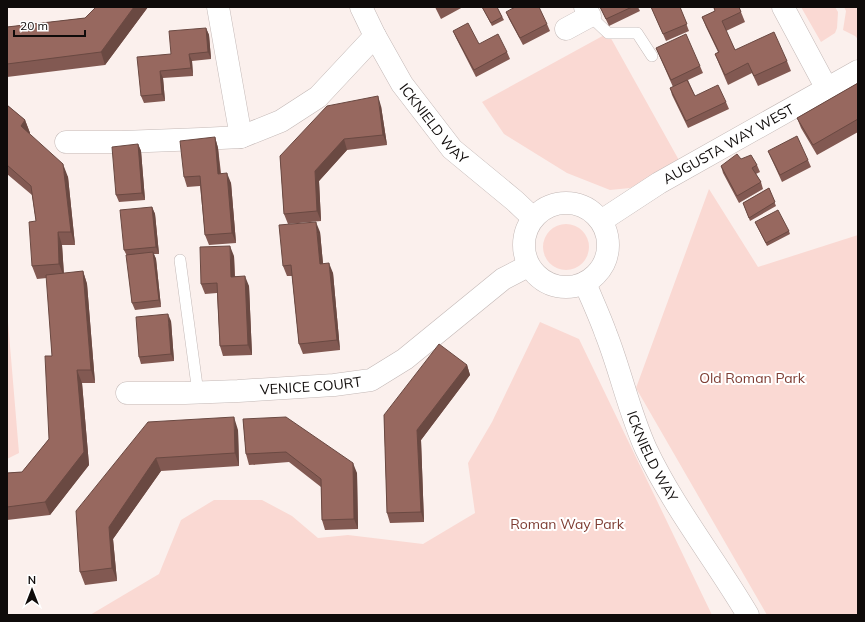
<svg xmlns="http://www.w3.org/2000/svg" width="865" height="622" font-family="Mulish,sans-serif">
	<rect width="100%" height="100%" fill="#fbf0ed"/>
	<path fill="#fad9d3" d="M801,7h34l3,5 -1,16 -2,5 -14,9z
		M844,7h14v32l-3,-3 -12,-6 3,-19z
		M608,33l72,129 -50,26 -20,2 -43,-17 -63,-39 -22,-32z
		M709,189l49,78 100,-32v380h-91l-131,-227z
		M543 247a23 23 0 1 1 46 0a23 23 0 1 1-46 0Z
		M7,310l12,143 -12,6z
		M540,322l39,17 133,276h-622l69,-41 22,-54 33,-20h48l30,16 26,22 30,-3 75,9 52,-31 -7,-50 24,-41z"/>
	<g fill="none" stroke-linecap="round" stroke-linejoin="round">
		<defs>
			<path id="service" d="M590,16l18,17h29l15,23
				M180,260l18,133"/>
			<g id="minor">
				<path d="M218,7l23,130"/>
				<path id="s1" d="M361,7l14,29 27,48 50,65 63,52 18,17"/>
				<path d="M783,7l44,82"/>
				<path d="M566,29l24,-13 -5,-9"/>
				<path d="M66,142h56l79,-3 40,-2 40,-16 37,-24 57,-61"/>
				<circle cx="566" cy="245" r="42"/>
				<path id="s2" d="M601,221l58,-38 199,-112"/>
				<path id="s3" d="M585,283c7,17 15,34 21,51 15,38 23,78 40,115 28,59 69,110 102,166"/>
				<path id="s4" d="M127,393h58l53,-2 96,-6 37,-5 34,-21 98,-80 25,-13"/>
			</g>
		</defs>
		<use href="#service" stroke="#c3b8b6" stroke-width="12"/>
		<use href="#minor" stroke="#c3b8b6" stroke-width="23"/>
		<use href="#service" stroke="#fff" stroke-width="11"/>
		<use href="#minor" stroke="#fff" stroke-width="22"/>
	</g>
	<path fill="#825952" d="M96,7h52l-43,58 -98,12v-50l78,-9z
		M435,7h28l-22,12z
		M482,7h15l7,13 -12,6z
		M600,7h38l2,4 -31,15z
		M651,7h29l9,24 -23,10z
		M713,7h26l6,15 -19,9 9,19 52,11 4,10 -33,15 -6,-13 -24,12 -9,-21 -4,-10 3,-2 -12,-25 -4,-10 13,-6z
		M506,12l41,12 3,7 -27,14 -14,-26z
		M206,28l3,7 2,24 -19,2 1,15 -30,2 2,23 -21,2 -3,-7 30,-42z
		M453,31l26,13 28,8 3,7 -34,18 -20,-39z
		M656,48l44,18 3,7 -15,7 7,16 31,6 3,7 -41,19 -16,-33 -2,-7 3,-1 -14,-32z
		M858,83v49l-41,23 -16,-27 -4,-10z
		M7,105l18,15 5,13 -1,1 39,43 7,68h-13l2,29 19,-3 4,13 8,99h-13l7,82 -39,50 -43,5v-47l15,-1 27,-33 3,-83 -5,-78 -10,1 -5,-13 4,-45 -4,-26 -25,-21z
		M381,106l6,39 -40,5 -28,31 2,40 -33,3 -4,-10 -4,-58z
		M215,137l3,11 3,25 10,10 5,60 -27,2 -4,-10 -5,-49 -13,1 -3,-10z
		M138,144l3,7 4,49 -26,2 -3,-7z
		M768,151l40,9 3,7 -29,15 -11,-24z
		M741,159l16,6 3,7 -4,2 5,8 2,7 -24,14 -16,-30 -2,-7z
		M769,188l7,18 -26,15 -7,-18z
		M152,207l3,7 4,40h-5l2,5 5,48 -26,3 -3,-7 -5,-47 -3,-6z
		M755,222l34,9 1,3 -23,12z
		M320,232l3,32 10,9 7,77 -37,4 -4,-10 -7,-68h-5l-4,-10z
		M234,256l1,20 14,10 3,69 -29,1 -3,-10 -3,-53 -12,1 -4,-10z
		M171,321l3,40 -33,3 -2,-7z
		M467,365l3,10 -49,65 3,82 -34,1 -3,-10 -3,-98z
		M243,419l114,54 1,56 -33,1 -3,-10 -1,-33 -32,-25 -40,3 -3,-11z
		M148,422l90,8 1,36 -78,5 -48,68 4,42 -32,4 -5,-13z"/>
	<path fill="#6a4942" d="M134,7h14l-43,58 -4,-13z
		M206,28l3,7 2,24 -3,-7z
		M189,54l3,7 1,15 -2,-8z
		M160,71l3,7 2,23 -3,-7z
		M378,96l3,10 6,39 -4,-10z
		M25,120l5,13 -4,6 -5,-13z
		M215,137l3,11 3,36 -3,-10z
		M344,139l3,11 -28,31 2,40 -4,-10 -2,-40z
		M138,144l3,7 4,49 -3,-7z
		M63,164l5,13 7,68 -4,-13z
		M227,173l4,10 5,60 -4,-10z
		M152,207l3,7 4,40 -3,-7z
		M316,222l4,10 4,42 -4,-10z
		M58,232l4,13 2,32 -5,-13z
		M230,246l4,10 1,31 -4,-10z
		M153,252l3,7 5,48 -2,-7z
		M329,263l4,10 7,77 -3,-10z
		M83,271l4,13 8,99 -4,-13z
		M245,276l4,10 3,69 -4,-10z
		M168,314l3,7 3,40 -3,-7z
		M467,365l3,10 -49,65 3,82 -3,-10 -4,-82z
		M77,370l5,13 7,82 -39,50 -5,-13z
		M234,417l4,13 1,36 -4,-13z
		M156,458l5,13 -48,68 4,42 -5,-13 -3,-41z
		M353,463l4,10 1,56 -4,-10z"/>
	<path fill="#97685f" stroke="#6a4942" d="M96,7h38l-33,45 -94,12v-37l78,-9z
		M482,7h15l5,10 -11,6z
		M515,7h24l8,17 -27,14 -14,-26z
		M600,7h32l-26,12z
		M651,7h29l7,17 -24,10z
		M714,7h25l2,5 -19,9 13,29 39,-18 13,29 -33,15 -6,-13 -23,12 -10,-21 4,-2 -17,-35 13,-6z
		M468,23l11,21 19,-10 9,18 -33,18 -21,-39z
		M206,28l2,24 -19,2 2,14 -31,3 2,23 -21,2 -4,-39 34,-3 -2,-23z
		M686,34l14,32 -29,14 -15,-32z
		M687,80l8,16 23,-11 8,17 -40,19 -16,-33z
		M858,83v36l-45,26 -16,-27z
		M378,96l5,39 -39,4 -29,32 2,40 -33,3 -4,-58 47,-50z
		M7,105l18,15 -4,6 42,38 8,68h-13l1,32 -27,2 -3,-44 7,-1 -5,-35 -24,-21z
		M797,136l11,24 -28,15 -12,-24z
		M215,137l3,37 9,-1 5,60 -27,2 -5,-59 -16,1 -4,-36z
		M138,144l4,49 -26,2 -4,-48z
		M737,154l4,5 10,-4 6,10 -5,3 9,14 -24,14 -16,-30z
		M769,188l6,14 -26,16 -6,-15z
		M152,207l4,40 -32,3 -4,-40z
		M778,210l11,21 -23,12 -11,-21z
		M316,222l4,42 9,-1 8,77 -38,4 -8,-79 -8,1 -4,-41z
		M230,246l1,31 14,-1 3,69 -28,1 -3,-63 -16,1 -1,-37z
		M153,252l6,48 -27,3 -6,-48z
		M83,271l8,99h-14l7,82 -39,50 -38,5v-34l15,-1 27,-33 -4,-83h7l-6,-81z
		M168,314l3,40 -32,3 -3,-40z
		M439,344l28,21 -50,65 4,82 -34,1 -3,-98z
		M234,417l1,36 -79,5 -47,69 3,41 -32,4 -4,-61 72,-89z
		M286,417l67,46 1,56 -32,1 -1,-41 -35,-27 -40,2 -3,-35z"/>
	<g text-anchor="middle" stroke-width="4" stroke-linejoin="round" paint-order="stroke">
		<g font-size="14" fill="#0f0b0a" stroke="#fff">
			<text dy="5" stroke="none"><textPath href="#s1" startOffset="138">ICKNIELD WAY</textPath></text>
			<text dy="5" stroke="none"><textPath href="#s2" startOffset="149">AUGUSTA WAY WEST</textPath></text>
			<text dy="5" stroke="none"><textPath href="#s4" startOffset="184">VENICE COURT</textPath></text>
			<text dy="5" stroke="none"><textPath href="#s3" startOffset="186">ICKNIELD WAY</textPath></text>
		</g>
		<g font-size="14" fill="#7e3d33" stroke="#fff">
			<text x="752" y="383">Old Roman Park</text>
			<text x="567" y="529">Roman Way Park</text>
		</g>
	</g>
	<rect width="865" height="622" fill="none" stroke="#0f0b0a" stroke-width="16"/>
	<g transform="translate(32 590)" stroke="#ffffff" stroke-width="3" paint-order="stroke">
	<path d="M0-3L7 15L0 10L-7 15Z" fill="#0f0b0a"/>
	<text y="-6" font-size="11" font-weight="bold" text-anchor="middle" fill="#0f0b0a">N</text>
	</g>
	<path d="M14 30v6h71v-6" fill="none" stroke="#0f0b0a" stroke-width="2"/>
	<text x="20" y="30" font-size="12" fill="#0f0b0a" stroke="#ffffff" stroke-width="3" paint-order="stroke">20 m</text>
</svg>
